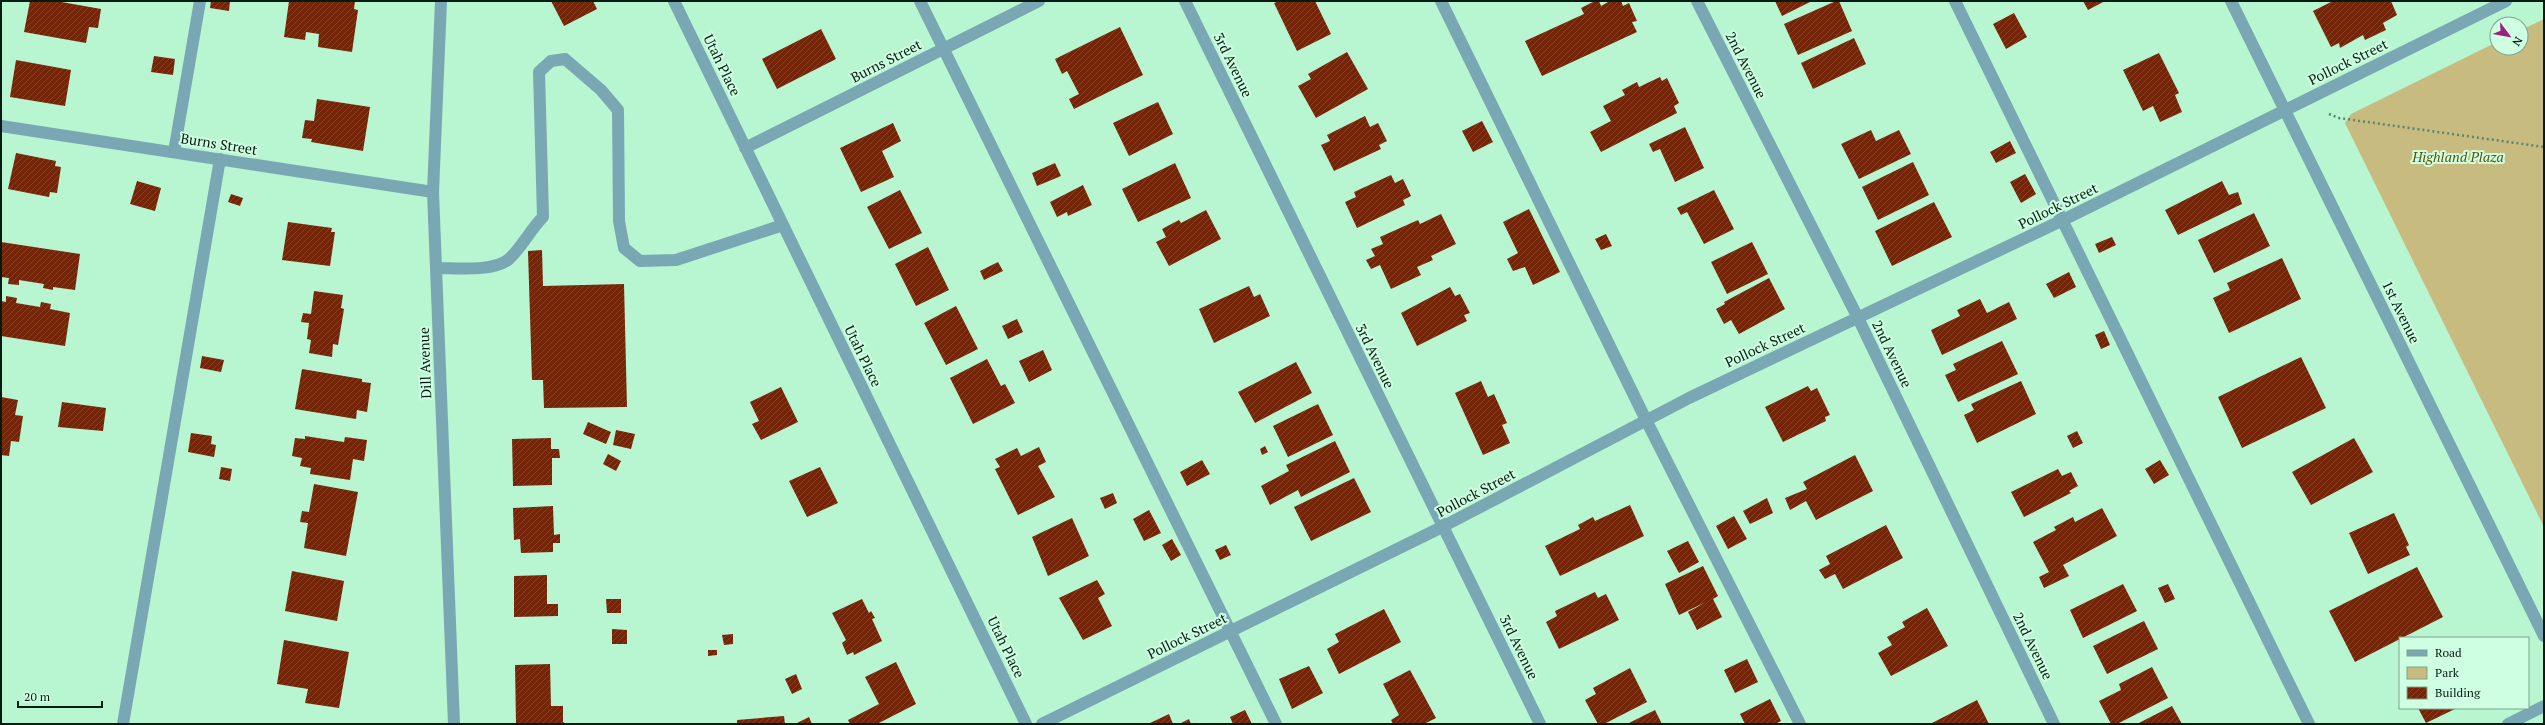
<svg xmlns="http://www.w3.org/2000/svg" width="2545" height="725" font-family="'PT Serif',serif">
	<defs>
		<pattern id="building-hatch" width="6" height="6" patternUnits="userSpaceOnUse"><rect width="6" height="6" fill="#742507"/><path d="M-1 1l2-2M0 6l6-6M5 7l2-2" fill="none" stroke="#81432a"/></pattern>
	</defs>
	<rect width="100%" height="100%" fill="#b8f5d1"/>
	<path fill="#c7bb80" d="M2544,19v508l-199,-404 6,-9 146,-72v6h24v-18z"/>
	<path fill="url(#building-hatch)" d="M30,1h26l45,8 -3,19 -9,-1 -3,16 -62,-11z
		M211,1h19l-1,10 -19,-3z
		M289,1h66l-1,8 4,1 -6,42 -34,-5 1,-13 -13,-2 -1,8 -21,-3z
		M551,1h42l4,8 -33,17z
		M1279,1h36l16,33 -34,17 -23,-48z
		M1595,1h4l2,5 9,-5h11l2,5 6,-3 8,18 -5,1 5,10 -95,44 -17,-35 59,-27 -3,-6z
		M1775,1h37l-30,15z
		M1836,1h3l13,30 -54,24 -14,-31z
		M2083,1h22l-17,9z
		M2333,1h58l6,14 -14,8 3,7 -21,10 -2,-5 -23,13 -1,-5 -8,4 -18,-36z
		M2014,13l13,24 -21,12 -13,-25z
		M1120,27l23,48 -69,34 -5,-10 10,-5 -12,-23 -5,3 -7,-15z
		M821,29l15,30 -59,30 -15,-30z
		M1854,38l12,26 -53,25 -12,-26z
		M1347,52l21,37 -52,29 -18,-32 13,-7 -3,-5z
		M2159,53l20,40 -4,2 7,17 -22,10 -7,-16 -10,5 -20,-41z
		M154,56l21,3 -2,16 -22,-3z
		M16,60l55,10 -6,36 -55,-9z
		M1660,77l2,4 5,-3 12,25 -5,3 3,7 -76,39 -11,-20 21,-11 -8,-15 22,-11 -3,-5 15,-8 2,5z
		M317,99l53,8 -7,44 -52,-9 1,-3 -10,-1 3,-18 9,1z
		M1158,102l15,32 -44,22 -16,-33z
		M1365,116l5,11 8,-4 9,18 -8,4 2,4 -47,22 -13,-26 9,-4 -3,-6z
		M1482,121l11,21 -20,10 -11,-21z
		M893,123l8,18 -19,10 12,26 -33,15 -21,-44z
		M1685,127l19,41 -29,14 -15,-33 -7,3 -4,-8z
		M1871,130l5,11 23,-11 12,24 -52,25 -18,-35z
		M2010,141l6,12 -20,10 -6,-11z
		M16,153l40,8 -1,5 6,1 -4,26 -7,-1 -1,5 -41,-8z
		M1913,162l16,33 -51,25 -16,-33z
		M1055,163l6,13 -24,10 -5,-13z
		M1175,163l16,35 -53,24 -16,-33z
		M2025,174l11,20 -15,9 -11,-21z
		M1391,175l4,8 8,-4 8,17 -8,4 2,5 -48,23 -12,-26 11,-5 -2,-5z
		M137,181l24,7 -6,23 -25,-7z
		M2222,181l7,14 9,-3 4,12 -64,31 -13,-25z
		M1083,185l9,20 -24,11 -1,-4 -10,5 -7,-15z
		M900,190l22,43 -33,16 -22,-42z
		M1714,190l20,39 -30,15 -17,-32 -6,3 -4,-7z
		M231,194l12,4 -3,8 -12,-4z
		M1934,202l18,35 -60,29 -17,-35z
		M1529,209l31,63 -27,13 -8,-18 -12,4 -6,-12 11,-6 -15,-31z
		M1206,210l15,29 -52,27 -13,-24 10,-5 -4,-8 17,-9 2,3z
		M2254,213l16,33 -56,27 -16,-33z
		M1441,214l15,30 -25,12 2,4 -16,7 4,8 -30,14 -11,-24 -9,4 -5,-9 9,-4 -4,-7 12,-5 -3,-7 38,-17 2,4z
		M288,222l44,6 -1,4h4l-5,34 -48,-6z
		M1606,234l6,12 -11,4 -6,-11z
		M2112,237l4,8 -17,8 -4,-9z
		M1,242l79,12 -5,36 -22,-3v3l-10,-2 1,-4 -25,-4v5l-11,-1 1,-6 -8,-1z
		M1752,242l16,32 -41,20 -16,-32z
		M928,247l21,43 -33,16 -21,-42z
		M542,250l1,36 81,-2 3,123 -83,1 -1,-28h-11l-4,-129z
		M2282,258l19,41 -72,34 -16,-35 17,-8 -3,-7z
		M998,262l5,9 -19,9 -4,-9z
		M2069,272l7,15 -22,11 -8,-14z
		M1769,278l16,31 -46,25 -8,-14 -7,4 -8,-15 9,-5 -1,-2z
		M1249,286l5,11 6,-3 10,22 -56,27 -15,-34z
		M1450,287l5,9 5,-2 10,19 -6,2 3,6 -50,25 -16,-33z
		M314,291l29,4 -2,13 3,1 -6,36 -5,-1 -1,13 -23,-4 2,-13 -4,-1 2,-16 -8,-1 2,-9 8,1z
		M6,296l11,2 -1,5 24,4 1,-5 10,2 -1,5 20,4 -5,33 -64,-10v-35l5,1z
		M1980,299l7,14 22,-11 8,17 -75,36 -11,-25 29,-14 -3,-6z
		M956,306l22,43 -32,16 -22,-42z
		M1017,319l6,13 -15,7 -6,-13z
		M2104,331l6,14 -9,4 -6,-14z
		M2002,341l16,33 -60,28 -13,-27 11,-5 -3,-6z
		M1043,350l9,20 -23,12 -10,-21z
		M202,356l22,4 -3,12 -21,-4z
		M2301,357l25,51 -84,40 -24,-51z
		M987,359l14,27 4,-2 10,19 -42,21 -23,-46z
		M1296,362l16,31 -57,30 -17,-31z
		M302,369l60,10v3l9,1 -4,29 -10,-2 -1,9 -61,-10z
		M1481,381l7,16 6,-3 13,29 -5,2 8,18 -27,12 -28,-62z
		M2021,381l15,33 -59,29 -13,-28 10,-5 -3,-6z
		M1808,386l3,5 6,-3 13,27 -5,2 1,4 -43,21 -18,-35z
		M781,387l17,35 -37,18 -9,-16 7,-3 -9,-19z
		M1,397l17,3 -3,15 8,1 -4,26 -8,-1 -2,15 -8,-1z
		M62,402l44,6 -3,23 -45,-4z
		M1318,404l15,31 -45,22 -15,-31z
		M588,422l23,10 -5,12 -23,-10z
		M616,430l19,4 -4,15 -18,-4z
		M2077,431l6,12 -10,5 -6,-12z
		M191,433l21,3 -1,8 5,1 -2,12 -26,-5z
		M305,436l39,6 1,-5 22,3 -3,21 -11,-2 -3,21 -40,-6 1,-6 -11,-2 2,-8 -10,-2 3,-18 10,1z
		M551,438v11h8l1,9h-8v27l-39,1 -1,-47z
		M2354,438l19,34 -62,33 -19,-33z
		M1335,441l15,31 -49,25 -3,-7 -28,15 -9,-19 28,-15 -3,-6z
		M1265,446l3,6 -6,3 -2,-6z
		M1039,447l7,15 -8,4 17,31 -37,18 -23,-46 5,-2 -5,-8 22,-11 4,8z
		M608,454l13,7 -5,10 -13,-7z
		M1855,455l18,36 -57,29 -10,-19 -16,9 -5,-12 22,-9 -4,-7z
		M1202,460l8,14 -23,12 -7,-14z
		M2160,460l9,15 -15,9 -9,-15z
		M221,467l11,2 -2,12 -11,-2z
		M820,467l18,36 -31,14 -18,-36z
		M2058,469l4,7 9,-4 7,14 -9,5 2,2 -47,24 -13,-25z
		M1354,478l17,34 -60,29 -17,-34z
		M314,484l44,8 -12,64 -42,-8 4,-25 -8,-1 2,-11 7,1z
		M1113,493l4,10 -12,6 -5,-11z
		M1767,498l6,15 -23,11 -7,-13z
		M1630,505l14,31 -84,40 -15,-30 35,-17 -2,-4 15,-8 2,4z
		M553,506l1,29 6,-1v9h-7v9l-32,1 -1,-14 -6,1 -1,-32z
		M2102,508l15,28 -54,29 6,11 -25,12 -5,-11 10,-5 -16,-30 23,-12 -2,-3 19,-10 2,5z
		M1149,510l12,23 -17,8 -11,-22z
		M2394,513l15,32 -3,2 4,8 -42,19 -19,-41z
		M1734,516l13,23 -19,10 -12,-23z
		M1072,518l17,38 -41,20 -16,-39z
		M1886,525l17,33 -60,31 -8,-15 -10,5 -6,-9 11,-6 -4,-8z
		M1172,539l9,16 -10,6 -9,-16z
		M1688,541l11,21 -20,11 -12,-22z
		M1226,545l5,10 -11,5 -5,-10z
		M1703,566l15,30 -5,3 9,18 -25,13 -9,-18 18,-10 -27,13 -14,-31z
		M2417,567l26,50 -88,45 -26,-51z
		M292,571l52,10 -7,40 -52,-10z
		M547,575v29h11v12l-44,1v-41z
		M1097,580l8,14 -7,4 14,28 -29,14 -24,-42z
		M2123,584l14,27 -54,27 -13,-28z
		M2168,584l7,15 -10,4 -7,-15z
		M1595,592l3,6 8,-4 13,26 -60,29 -13,-27 11,-6 -2,-5z
		M606,599h15v14h-14z
		M862,599l7,14 2,-2 4,7 -3,1 10,22 -28,14 -1,-3 -6,3 -5,-12 4,-3 -14,-27z
		M1927,608l21,38 -57,30 -13,-23 14,-8 -5,-8 18,-10 -3,-5z
		M1384,609l17,33 -62,32 -12,-25 12,-7 -4,-8z
		M2144,621l14,28 -51,25 -14,-28z
		M612,629l15,1v14h-15z
		M733,634v10l-9,1 -2,-10z
		M284,640l65,12 -10,56 -34,-5 3,-14 -31,-5z
		M708,650h9v5l-9,1z
		M1747,659l11,23 -23,11 -11,-23z
		M896,662l20,42 -39,20h-27l-2,-4 31,-16 -14,-27z
		M550,664l1,42h12v16l3,2h-50l-1,-59z
		M1309,666l14,27 -31,16 -13,-30z
		M2152,667l16,31 -51,26h-6l-12,-23 22,-11 -2,-6z
		M1630,668l17,34 -43,22h-6l-13,-24 11,-6 -3,-6z
		M1410,670l26,48 -12,6h-31l-2,-4 8,-5 -16,-31z
		M796,674l6,15 -10,5 -7,-15z
		M1770,699l11,22 -6,3h-30l-5,-10z
		M1977,700l12,24h-59z
		M2172,706l10,18h-45z
		M2418,708h39l-31,15z
		M1245,710l7,14h-19l-3,-7z
		M1655,710l7,14h-35z
		M1169,714l4,10h-25z
		M784,716l1,8h-48v-4z
		M809,717l3,7h-14l-1,-1z
		M1189,719l2,5h-12z"/>
	<g fill="none" stroke-linecap="round" stroke-linejoin="round">
		<path stroke="#5b856d" stroke-width="2.5" stroke-dasharray="2 3" stroke-linecap="butt" d="M2329,114l10,4 205,29"/>
		<path stroke="#79a7b4" stroke-width="12" d="M441,1l-8,191 21,532
			M674,1l352,723
			M920,1l356,723
			M1185,1l355,723
			M1441,1l205,419 154,304
			M1697,1l161,317 196,406
			M1955,1l354,723
			M2231,1l313,635
			M1,126l432,66
			M745,148l294,-147
			M174,152l26,-151
			M436,268c20,0 59,4 73,-9 13,-12 21,-29 34,-42l-4,-145 12,-11 14,-2 36,31 17,20 1,111 5,27 16,13 36,-1 107,-35
			M123,724l97,-565
			M1042,724l400,-197 247,-129 374,-178 443,-219
			M2508,724l36,-18"/>
	</g>
	<g text-anchor="middle" stroke-width="4" stroke-linejoin="round" paint-order="stroke">
		<g font-size="14" fill="#041c10" stroke="#cfffe2">
			<text transform="translate(886 61) rotate(-27)" y="5">Burns Street</text>
			<text transform="translate(2348 62) rotate(-26)" y="5">Pollock Street</text>
			<text transform="translate(722 65) rotate(64)" y="5">Utah Place</text>
			<text transform="translate(1233 65) rotate(64)" y="5">3rd Avenue</text>
			<text transform="translate(1746 65) rotate(63)" y="5">2nd Avenue</text>
			<text transform="translate(219 144) rotate(9)" y="5">Burns Street</text>
			<text transform="translate(2058 206) rotate(-26)" y="5">Pollock Street</text>
			<text transform="translate(2401 312) rotate(64)" y="5">1st Avenue</text>
			<text transform="translate(1765 345) rotate(-25)" y="5">Pollock Street</text>
			<text transform="translate(1892 354) rotate(64)" y="5">2nd Avenue</text>
			<text transform="translate(863 356) rotate(64)" y="5">Utah Place</text>
			<text transform="translate(1375 356) rotate(64)" y="5">3rd Avenue</text>
			<text transform="translate(425 363) rotate(-92)" y="5">Dill Avenue</text>
			<text transform="translate(1476 493) rotate(-28)" y="5">Pollock Street</text>
			<text transform="translate(1187 636) rotate(-26)" y="5">Pollock Street</text>
			<text transform="translate(2033 646) rotate(64)" y="5">2nd Avenue</text>
			<text transform="translate(1006 647) rotate(64)" y="5">Utah Place</text>
			<text transform="translate(1519 647) rotate(64)" y="5">3rd Avenue</text>
		</g>
		<g font-size="14" font-style="italic" fill="#5f5206" stroke="#cfffe2">
			<text x="2458" y="162">Highland Plaza</text>
		</g>
	</g>
	<rect width="2545" height="725" fill="none" stroke="#041c10" stroke-width="4"/>
	<rect x="2399" y="637" width="130" height="72" fill="#cfffe2" stroke="#7ea48e"/>
	<rect x="2407" y="650" width="20" height="6" fill="#79a7b4" stroke="#7ea48e"/>
	<text x="2435" y="657" font-size="12" fill="#041c10">Road</text>
	<rect x="2407" y="667" width="20" height="12" fill="#c7bb80" stroke="#7ea48e"/>
	<text x="2435" y="677" font-size="12" fill="#041c10">Park</text>
	<rect x="2407" y="687" width="20" height="12" fill="url(#building-hatch)" stroke="#7ea48e"/>
	<text x="2435" y="697" font-size="12" fill="#041c10">Building</text>
	<g transform="translate(2509 36) rotate(122)"><circle r="19" fill="#cfffe2" stroke="#7ea48e"/>
	<path d="M0-3L7 15L0 10L-7 15Z" fill="#98227e"/>
	<text y="-6" font-size="11" font-weight="bold" text-anchor="middle" fill="#041c10">N</text>
	</g>
	<path d="M18 701v6h84v-6" fill="none" stroke="#041c10" stroke-width="2"/>
	<text x="24" y="701" font-size="12" fill="#041c10" stroke="#cfffe2" stroke-width="3" paint-order="stroke">20 m</text>
</svg>
